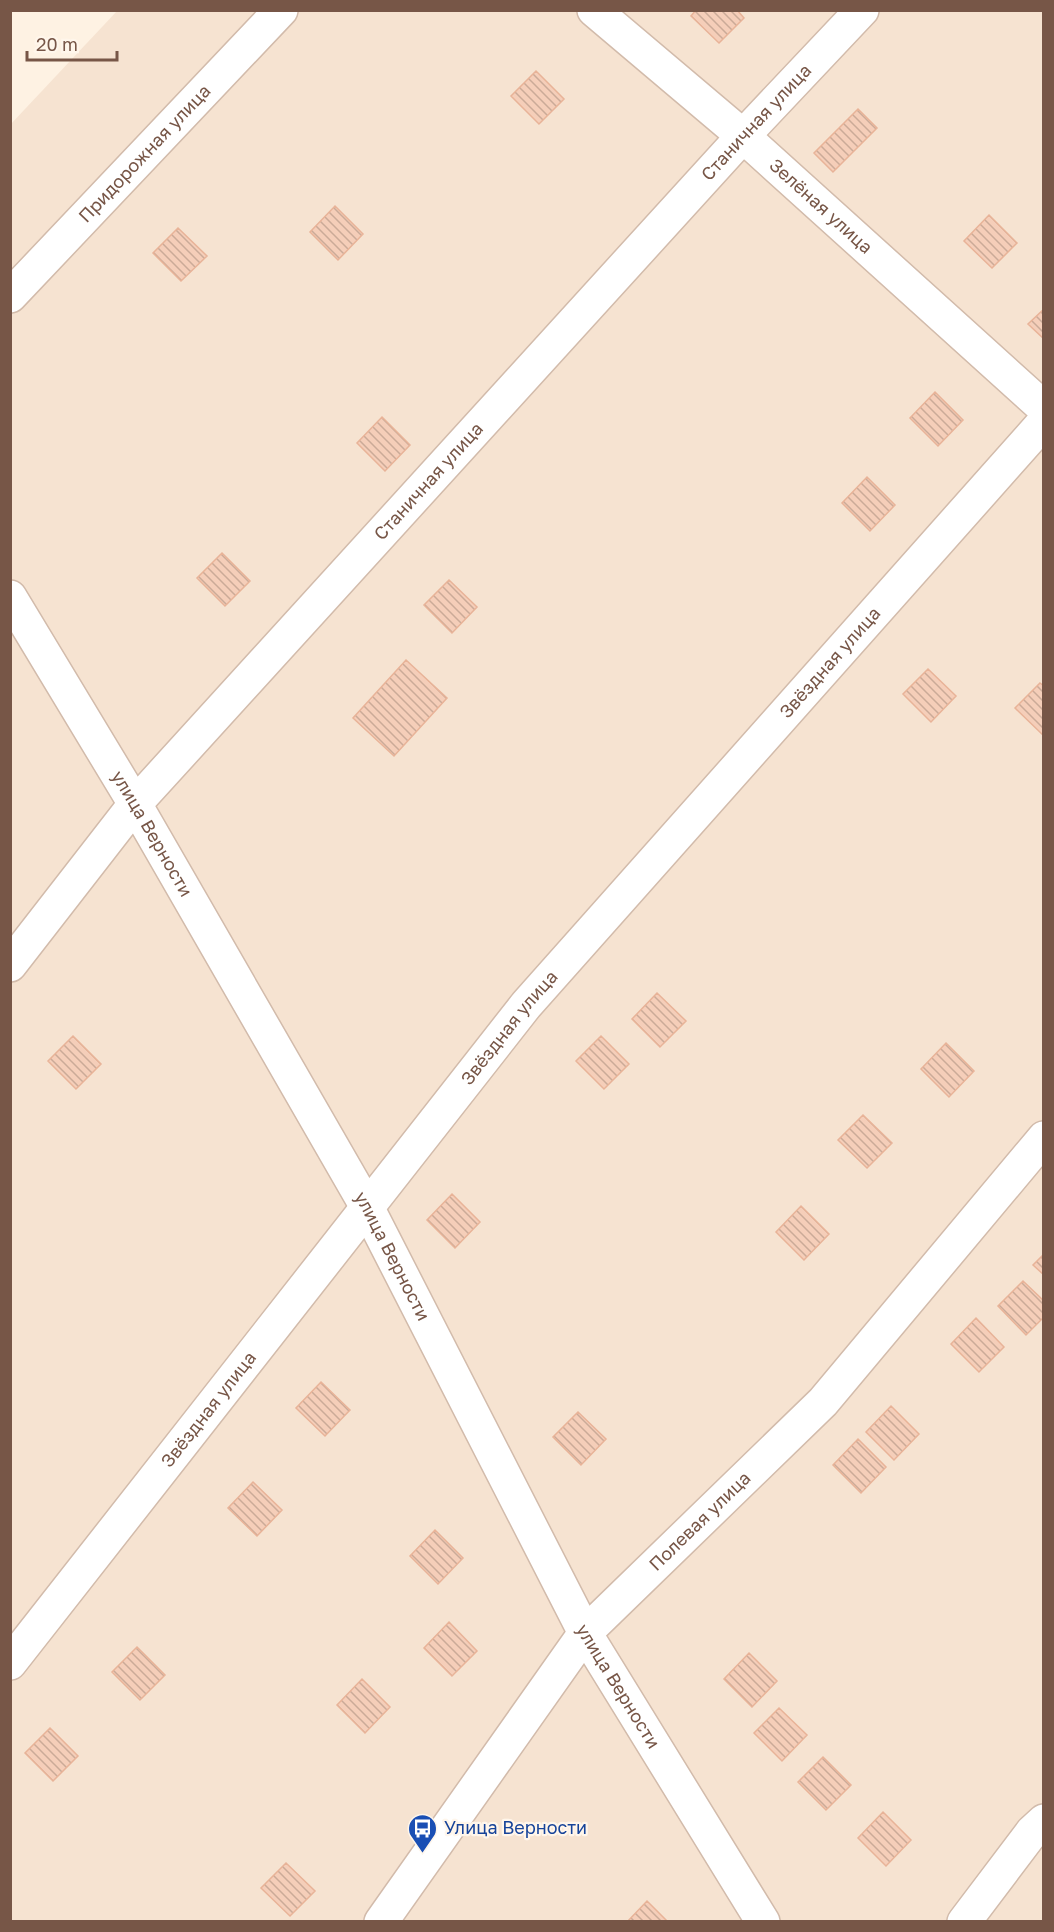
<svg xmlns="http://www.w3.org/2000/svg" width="1054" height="1932" font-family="'Golos Text',sans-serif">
	<defs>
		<pattern id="building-back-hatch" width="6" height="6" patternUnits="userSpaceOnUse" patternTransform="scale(1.5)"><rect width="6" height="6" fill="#f5ceb9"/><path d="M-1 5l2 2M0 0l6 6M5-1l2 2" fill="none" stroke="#cbaa98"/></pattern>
	</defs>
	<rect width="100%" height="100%" fill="#fef2e3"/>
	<path fill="#f6e3d1" d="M117,11h926v1910h-1032l-1,-1796z"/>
	<path fill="url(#building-back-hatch)" stroke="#e8b398" stroke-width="1.5" d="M696,10h41l7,8 -25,25 -28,-27z
		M536,71l28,28 -25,25 -28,-28z
		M858,109l19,19 -44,44 -19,-19z
		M335,206l28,28 -25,26 -28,-28z
		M989,215l28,28 -25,25 -28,-27z
		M178,228l29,28 -26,25 -28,-28z
		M1044,309v30l-16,-15z
		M935,392l28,28 -25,26 -28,-28z
		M382,417l28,28 -25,26 -28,-28z
		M867,477l28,28 -25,26 -28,-28z
		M222,553l28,28 -25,25 -28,-28z
		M449,580l28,27 -25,26 -28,-28z
		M406,660l41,38 -53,58 -41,-38z
		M928,669l28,27 -25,26 -28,-28z
		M1040,683l4,3v50l-29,-28z
		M657,993l29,28 -26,26 -28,-28z
		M73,1036l28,28 -25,25 -28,-28z
		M601,1036l28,28 -25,25 -28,-28z
		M946,1043l28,28 -25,26 -28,-28z
		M863,1115l29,28 -25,25 -29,-28z
		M452,1194l28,28 -25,26 -28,-28z
		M801,1206l28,28 -25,26 -28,-28z
		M1044,1254v21l-11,-10z
		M1023,1281l21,20v16l-18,18 -28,-29z
		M976,1318l28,29 -25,25 -28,-28z
		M321,1382l29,28 -25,26 -29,-28z
		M891,1406l28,28 -25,26 -28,-28z
		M578,1412l28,27 -25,26 -28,-28z
		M858,1439l28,28 -25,26 -28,-28z
		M253,1482l29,28 -25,26 -29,-28z
		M435,1530l28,28 -25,26 -28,-28z
		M449,1622l28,29 -25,25 -28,-28z
		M137,1647l28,28 -25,25 -28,-28z
		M749,1653l28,28 -25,26 -28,-28z
		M362,1679l28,28 -25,26 -28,-28z
		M779,1708l28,27 -25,26 -28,-28z
		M50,1728l28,28 -25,25 -28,-28z
		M823,1757l28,28 -25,25 -28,-28z
		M883,1812l28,28 -25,26 -28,-28z
		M286,1863l29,28 -25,25 -29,-28z
		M647,1901l21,21h-41z"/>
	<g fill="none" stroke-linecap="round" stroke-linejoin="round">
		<defs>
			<g id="minor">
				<path id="s1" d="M594,10l149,126 301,272"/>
				<path id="s2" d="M10,296l271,-286"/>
				<path id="s3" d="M10,597l125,207 232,403 218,426 178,289"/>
				<path id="s4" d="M10,965l125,-161 608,-668 119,-126"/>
				<path id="s5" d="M10,1663l516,-658 518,-583"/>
				<path id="s6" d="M381,1922l204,-289 238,-231 221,-264"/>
				<path d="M964,1922l68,-90 12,-11"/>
			</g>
		</defs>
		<use href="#minor" stroke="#d2bbab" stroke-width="36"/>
		<use href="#minor" stroke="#fff" stroke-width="33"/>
	</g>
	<defs>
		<symbol id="bus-pin" viewBox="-11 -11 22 30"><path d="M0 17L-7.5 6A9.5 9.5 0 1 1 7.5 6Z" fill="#1a4fb4" stroke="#fff6eb"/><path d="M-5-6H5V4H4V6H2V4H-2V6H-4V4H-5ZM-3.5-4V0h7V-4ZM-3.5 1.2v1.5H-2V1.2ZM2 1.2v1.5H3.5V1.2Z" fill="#fff"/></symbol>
	</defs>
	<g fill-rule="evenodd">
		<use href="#bus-pin" x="406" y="1812" width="33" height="45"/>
	</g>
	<g text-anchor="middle" stroke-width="4.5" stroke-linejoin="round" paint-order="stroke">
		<g font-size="18" fill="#775647" stroke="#fff6eb">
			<text dy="6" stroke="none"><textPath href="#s4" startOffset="1126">Станичная улица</textPath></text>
			<text dy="6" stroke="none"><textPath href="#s2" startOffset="196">Придорожная улица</textPath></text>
			<text dy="6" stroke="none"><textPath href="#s1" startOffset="300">Зелёная улица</textPath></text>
			<text dy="6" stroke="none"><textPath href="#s4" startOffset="640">Станичная улица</textPath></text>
			<text dy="6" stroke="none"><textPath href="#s5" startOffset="1294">Звёздная улица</textPath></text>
			<text dy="6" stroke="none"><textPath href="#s3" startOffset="276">улица Верности</textPath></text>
			<text dy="6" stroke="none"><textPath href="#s5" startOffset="808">Звёздная улица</textPath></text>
			<text dy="6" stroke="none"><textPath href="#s3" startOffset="762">улица Верности</textPath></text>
			<text dy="6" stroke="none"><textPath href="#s5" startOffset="322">Звёздная улица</textPath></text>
			<text dy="6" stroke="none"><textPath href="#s6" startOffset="514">Полевая улица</textPath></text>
			<text dy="6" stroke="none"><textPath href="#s3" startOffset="1248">улица Верности</textPath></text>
		</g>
		<g font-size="18" fill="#164399" stroke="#fff6eb" text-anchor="start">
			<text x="444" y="1834">Улица Верности</text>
		</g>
	</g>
	<rect width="1054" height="1932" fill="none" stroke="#775647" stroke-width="24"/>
	<path d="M27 51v9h90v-9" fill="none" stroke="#775647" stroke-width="3"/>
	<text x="36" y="51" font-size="18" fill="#775647" stroke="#fff6eb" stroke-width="4.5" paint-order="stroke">20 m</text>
</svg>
